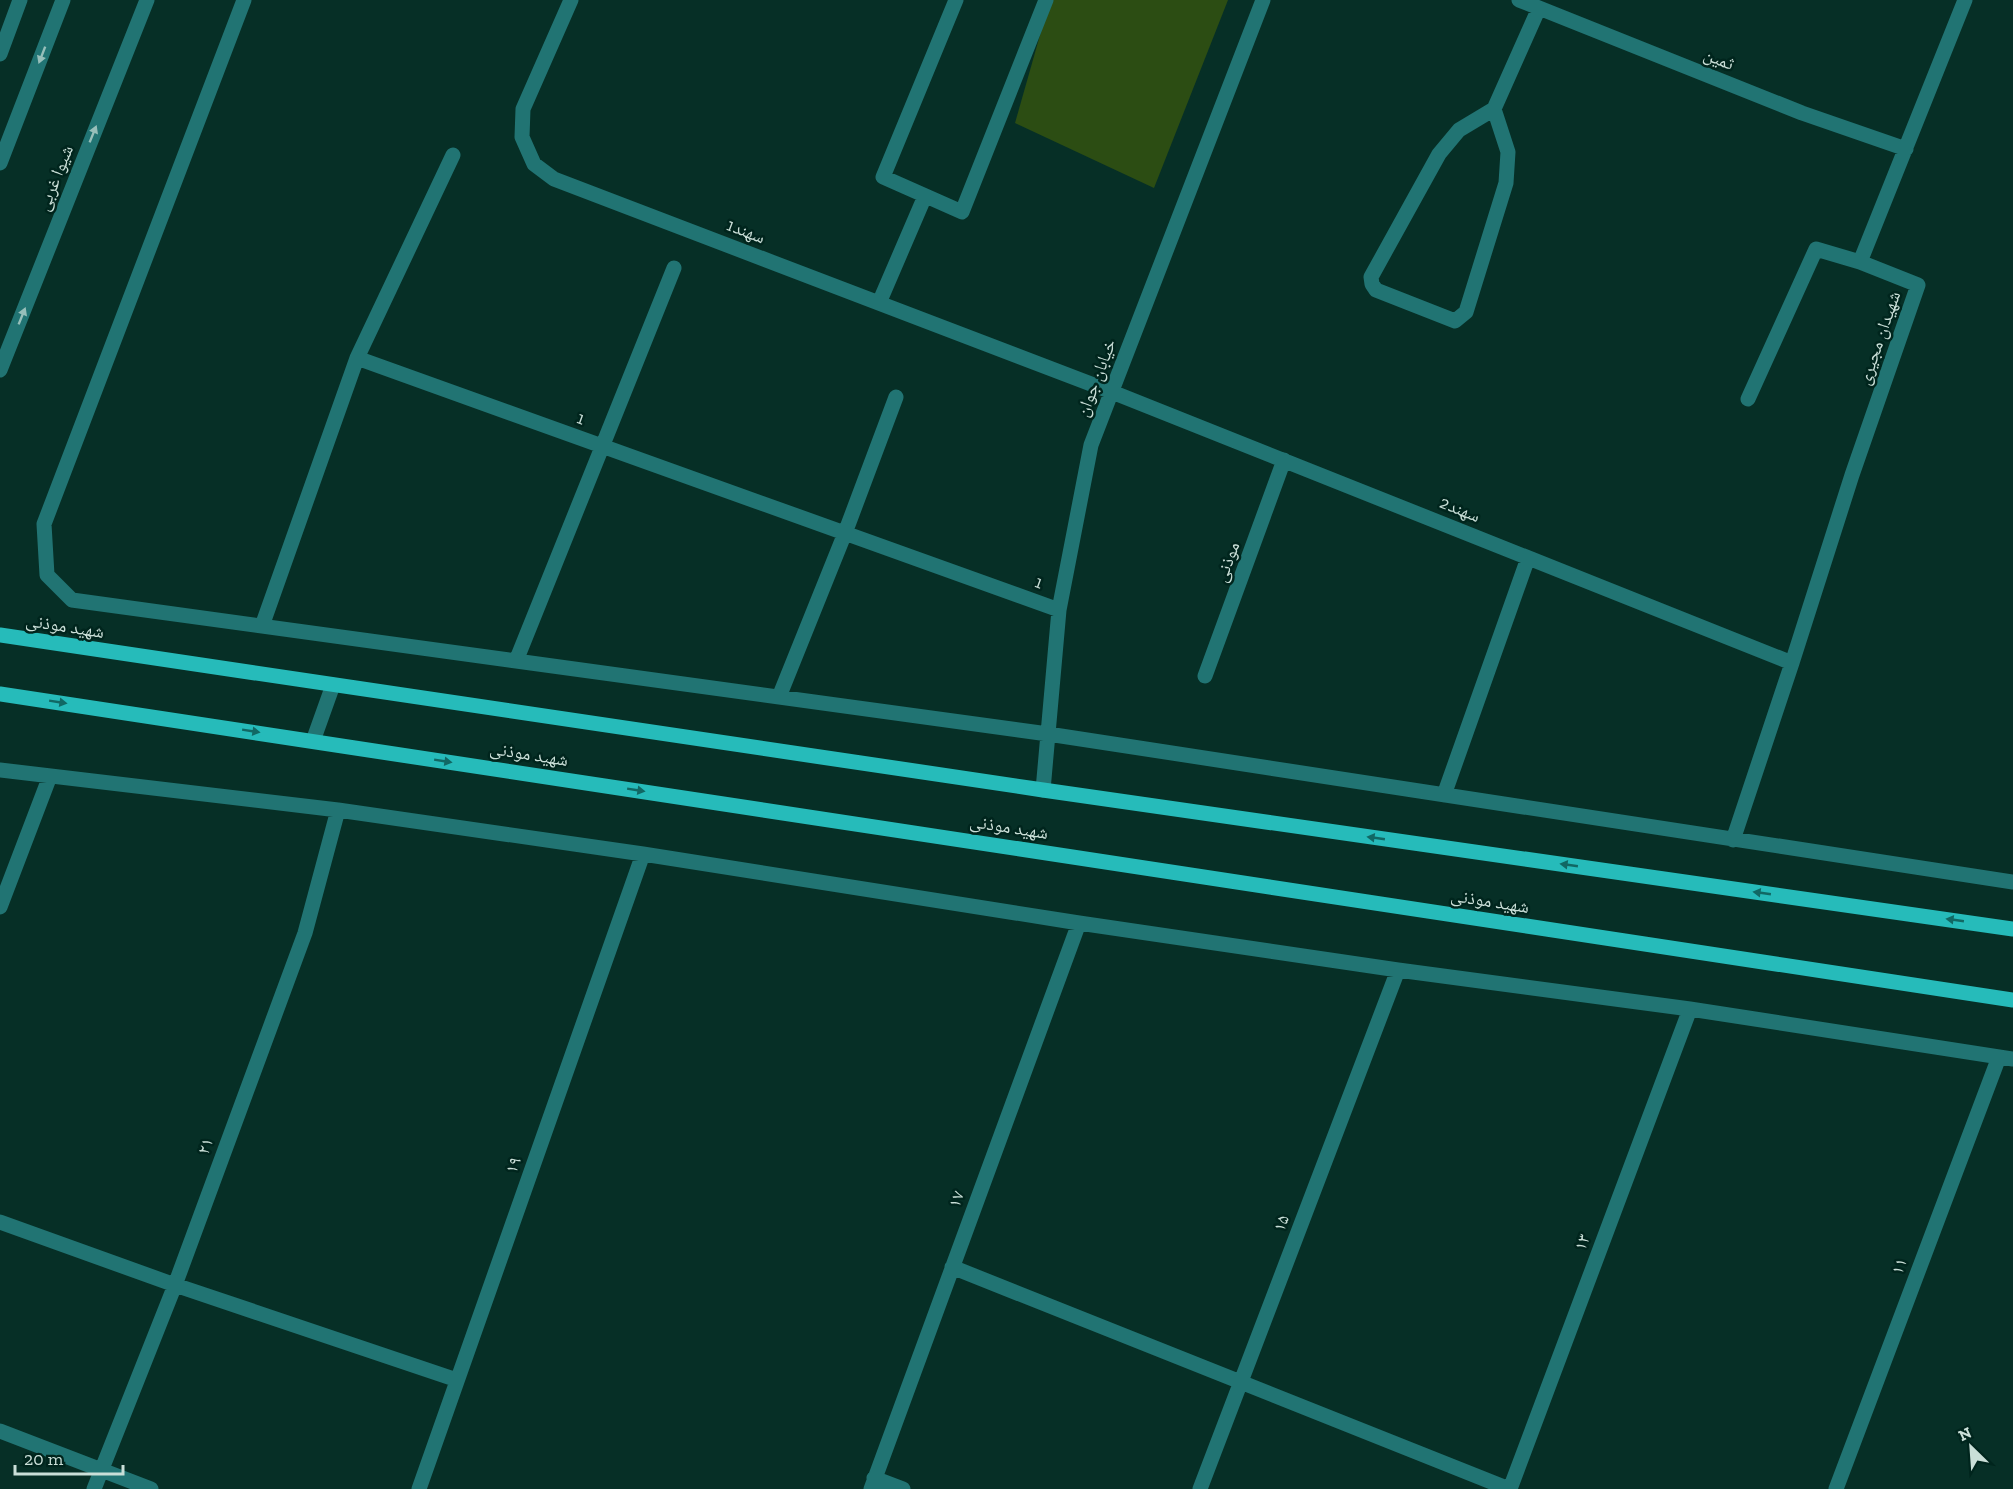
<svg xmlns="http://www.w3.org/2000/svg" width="2013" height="1489" font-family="'Zilla Slab','Noto Naskh Arabic',serif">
	<rect width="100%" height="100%" fill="#062f26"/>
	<path fill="#2c4d13" d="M1050,0h178l-74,188 -139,-65z"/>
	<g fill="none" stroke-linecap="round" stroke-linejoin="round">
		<path stroke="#217473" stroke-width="15" d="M244,0l-200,524 3,51 25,25 976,134 965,148
			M571,0l-48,109 -1,28 12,27 20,15 558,213 680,271
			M956,0l-73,177 79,35 84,-212
			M1519,0l283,113 104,36
			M0,54l20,-54
			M1494,109l14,43 -2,31 -40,129 -11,9 -79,-31 -4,-6 -1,-7 68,-123 20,-24 35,-21 45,-101
			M0,163l63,-163
			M879,303l46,-107
			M357,358l96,-203
			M0,370l147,-370
			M1748,399l68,-150 44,13
			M262,626l95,-268 702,252
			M516,661l158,-393
			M1205,676l79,-216
			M779,697l66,-164 51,-136
			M313,741l20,-56
			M0,770l338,40 305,44 436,69 319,47 292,39 323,50
			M1043,790l16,-180 32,-165 172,-445
			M1444,795l84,-237
			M1733,840l59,-177 60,-188 66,-190 -58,-23 105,-262
			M0,907l50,-131
			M0,1222l175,63 282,95
			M952,1267l557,222
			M0,1431l151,58
			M874,1478l29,11
			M94,1489l81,-204 130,-352 33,-123
			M419,1489l224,-635
			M871,1489l208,-566
			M1200,1489l198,-519
			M1510,1489l180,-480
			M1836,1489l163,-432"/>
		<path stroke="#26bbba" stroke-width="15" d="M0,635l1043,155 970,139
			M0,694l2013,306"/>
	</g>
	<defs><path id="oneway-solid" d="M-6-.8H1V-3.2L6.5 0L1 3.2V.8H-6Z" transform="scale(1.5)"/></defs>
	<g fill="#97bfba">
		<use href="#oneway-solid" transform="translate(42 55) rotate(111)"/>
		<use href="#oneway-solid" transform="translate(93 134) rotate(-68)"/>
		<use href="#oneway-solid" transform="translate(22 316) rotate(-68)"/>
	</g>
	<g fill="#116864">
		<use href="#oneway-solid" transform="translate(58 702) rotate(9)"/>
		<use href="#oneway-solid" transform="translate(251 731) rotate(9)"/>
		<use href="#oneway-solid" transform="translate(443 761) rotate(9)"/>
		<use href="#oneway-solid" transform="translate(636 790) rotate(9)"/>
		<use href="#oneway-solid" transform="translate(1376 838) rotate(-172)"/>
		<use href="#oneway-solid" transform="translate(1569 865) rotate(-172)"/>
		<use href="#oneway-solid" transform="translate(1762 893) rotate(-172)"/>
		<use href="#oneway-solid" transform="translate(1955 920) rotate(-172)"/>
	</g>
	<g text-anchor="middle" stroke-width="5" stroke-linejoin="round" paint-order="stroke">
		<g font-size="18" fill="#cadfd8" stroke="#00251d">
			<text transform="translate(1719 59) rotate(22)" y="6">ثمین</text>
			<text transform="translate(55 178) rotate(-68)" y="6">شیوا غربی</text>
			<text transform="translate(746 231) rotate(21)" y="6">1سهند</text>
			<text transform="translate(1879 338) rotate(-71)" y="6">شهیدان مجیری</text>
			<text transform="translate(1096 378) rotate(-69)" y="6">خیابان جوان</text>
			<text transform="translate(581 418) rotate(20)" y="6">1</text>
			<text transform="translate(1460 509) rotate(22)" y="6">2سهند</text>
			<text transform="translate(1227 562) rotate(-70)" y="6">موذنی</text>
			<text transform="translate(1039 582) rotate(20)" y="6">1</text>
			<text transform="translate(65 626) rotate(9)" y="6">شهید موذنی</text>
			<text transform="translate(529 754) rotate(9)" y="6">شهید موذنی</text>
			<text transform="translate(1009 827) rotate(9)" y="6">شهید موذنی</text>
			<text transform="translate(1490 901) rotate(9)" y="6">شهید موذنی</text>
			<text transform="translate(205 1146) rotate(-70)" y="6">۲۱</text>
			<text transform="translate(513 1165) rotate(-71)" y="6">۱۹</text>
			<text transform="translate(956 1199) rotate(-70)" y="6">۱۷</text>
			<text transform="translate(1281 1223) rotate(-69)" y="6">۱۵</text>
			<text transform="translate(1582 1242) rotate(-69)" y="6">۱۳</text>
			<text transform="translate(1899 1266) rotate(-69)" y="6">۱۱</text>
		</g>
	</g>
	<g transform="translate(1971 1447) rotate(335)" stroke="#00251d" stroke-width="4.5" paint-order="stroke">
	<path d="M0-4.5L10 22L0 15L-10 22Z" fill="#cadfd8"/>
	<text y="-9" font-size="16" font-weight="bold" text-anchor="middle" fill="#cadfd8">N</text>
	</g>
	<path d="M15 1465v9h108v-9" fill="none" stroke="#cadfd8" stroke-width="3"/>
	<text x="24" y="1465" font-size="18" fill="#cadfd8" stroke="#00251d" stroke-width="4.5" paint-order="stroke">20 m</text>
</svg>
